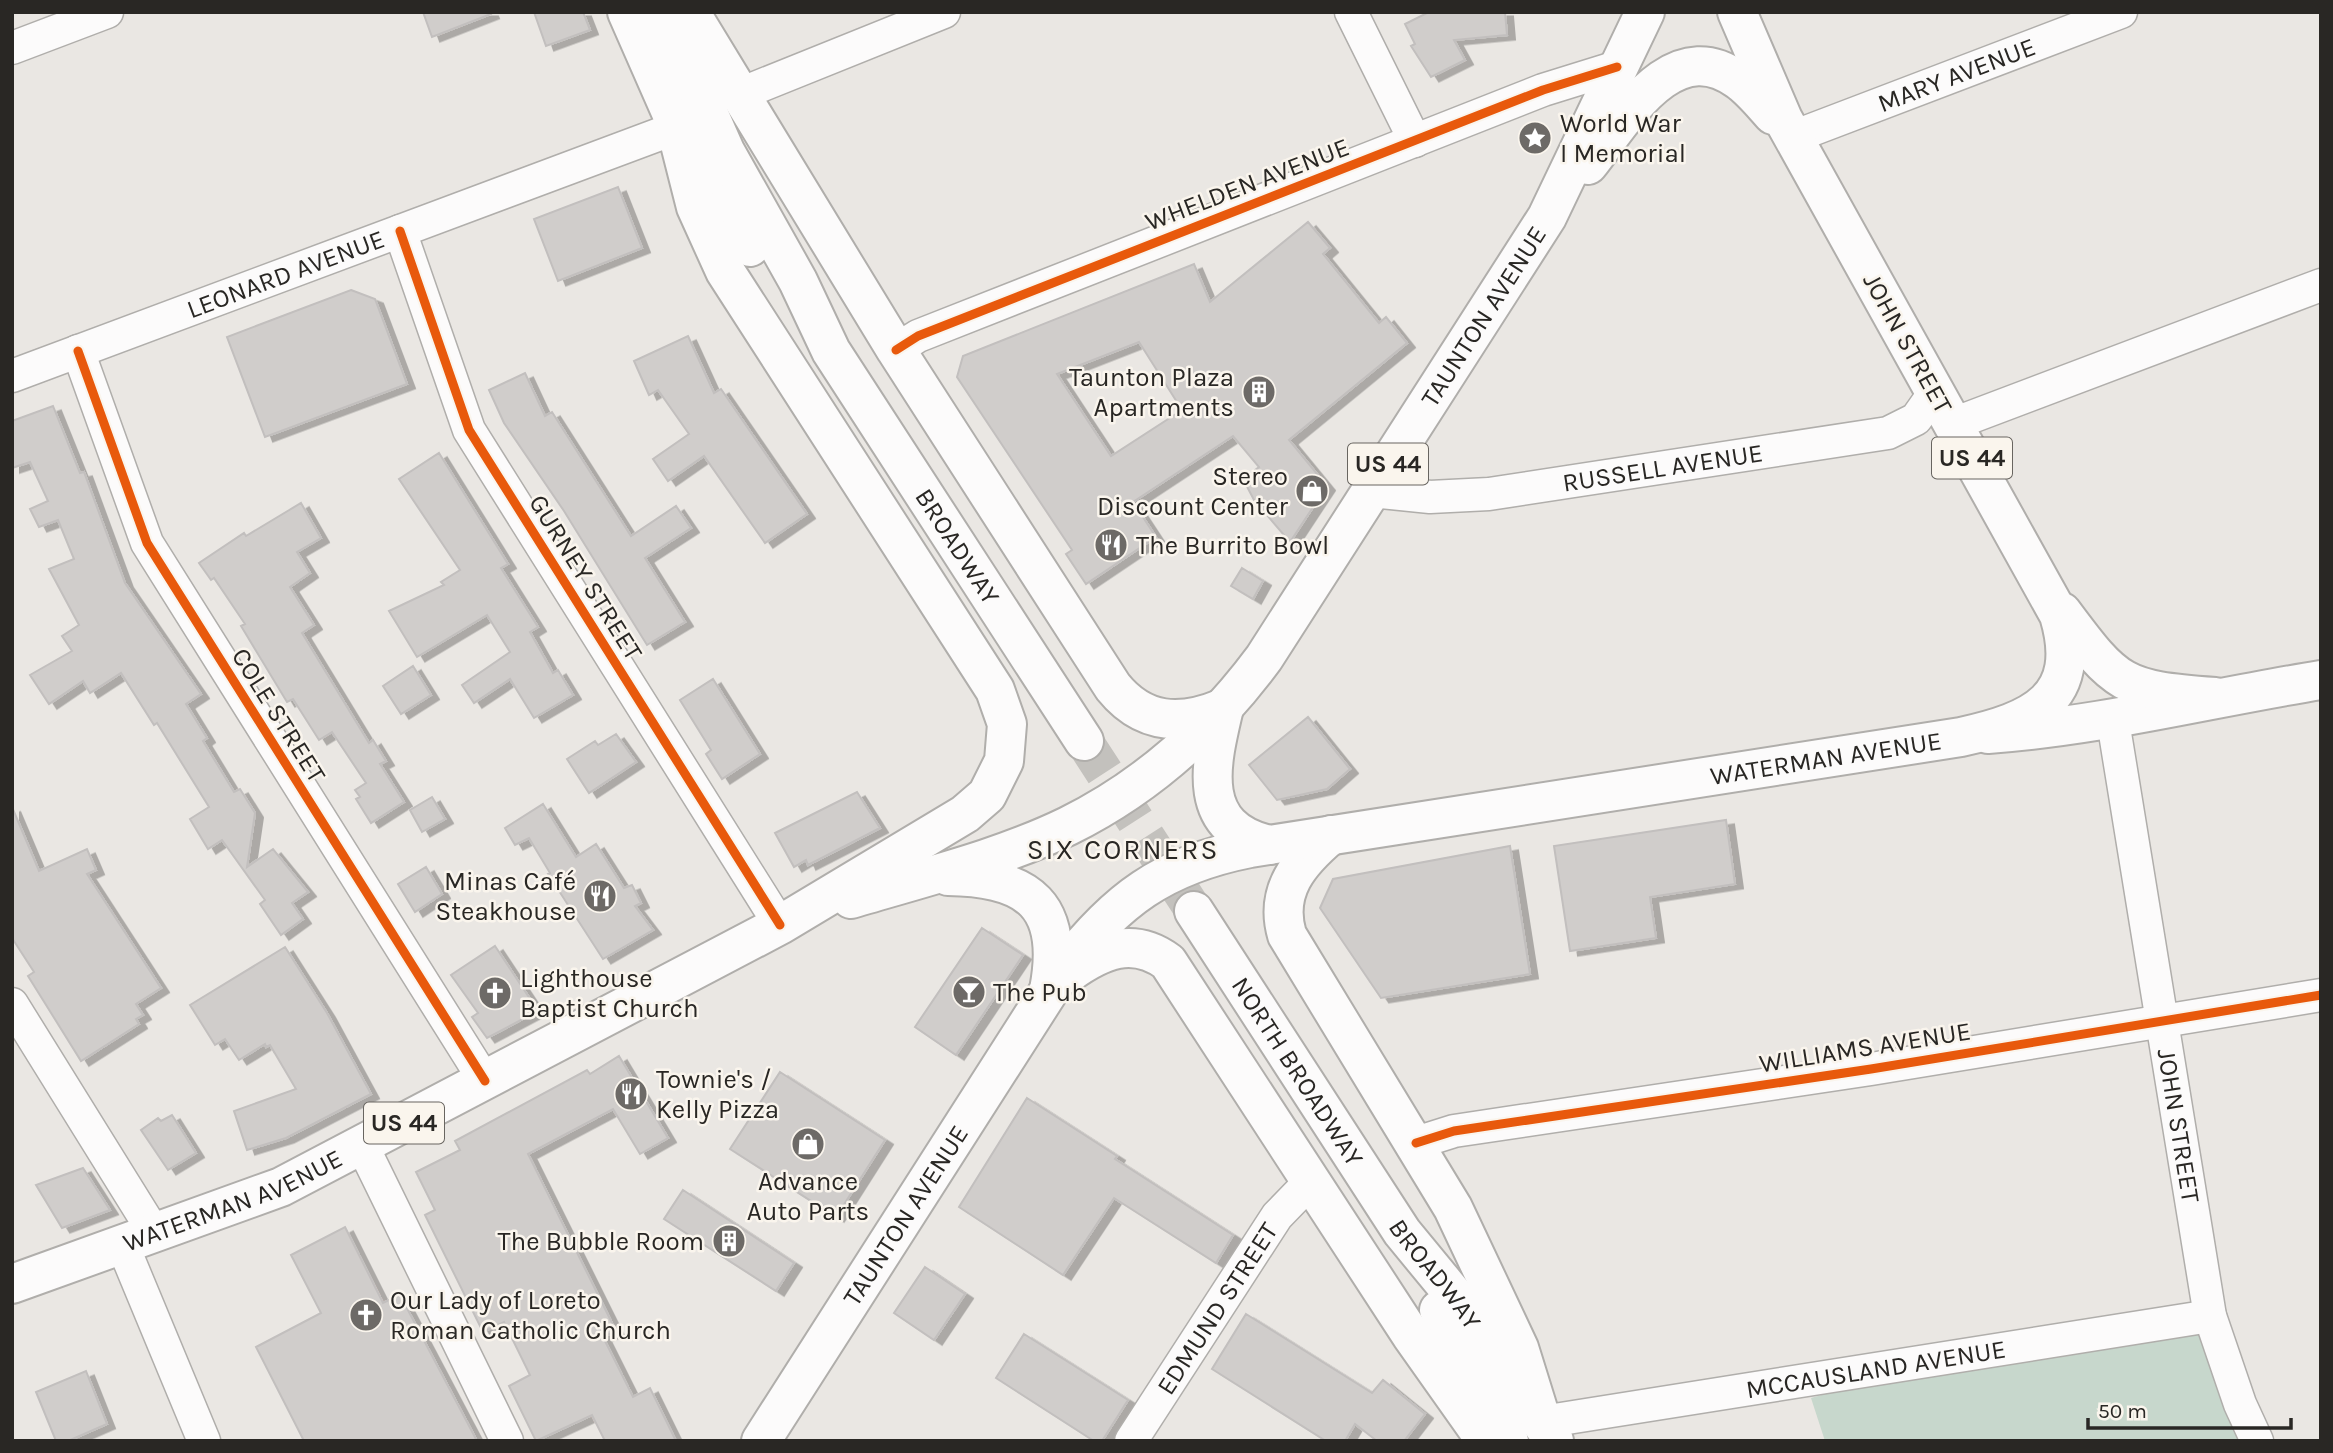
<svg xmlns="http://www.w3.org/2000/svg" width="2333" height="1453" font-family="Karla,sans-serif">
	<defs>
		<filter id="shadow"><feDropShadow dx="8" dy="4.5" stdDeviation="0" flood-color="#0004"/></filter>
	</defs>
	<rect width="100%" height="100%" fill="#eae7e3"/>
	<path fill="#c7d7cc" d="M2192,1314l51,127h-418l-14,-43 185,-52z"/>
	<path fill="#d0cdcb" stroke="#c2bfbe" stroke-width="2" fill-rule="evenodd" filter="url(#shadow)" d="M423,12h67l1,2 -59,23z
		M534,12h49l7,18 -44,16z
		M1429,12h76l2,23 -53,5 11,20 -34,17 -20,-31 4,-2 -10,-20z
		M618,187l24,61 -84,33 -24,-62z
		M1308,222l22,26 -7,6 56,69 7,-6 21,26 -118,97 38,46 -37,56 -36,-42 -11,-21 16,-12 -26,-31 -100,66 23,35 -70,47 -20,-30 6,-4 -115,-173 6,-21 231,-92 16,38zM1139,342l43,68 -71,46 -54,-82z
		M351,290l24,9 32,85 -142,53 -38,-100z
		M688,336l26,57 7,-4 86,125 -42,29 -61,-87 -36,25 -15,-22 36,-25 -31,-44 -9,5 -15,-34z
		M525,373l20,43 7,-4 79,124 45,-30 15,22 -46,30 40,64 -38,23 -83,-134 -60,-88 -15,-33z
		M53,406l27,67 4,-1 41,111 76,111 -15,10 21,34 -4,3 31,51 6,-3 15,24 -8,54 26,-18 35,43 -16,11 11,16 -22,16 -21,-31 5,-4 -43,-60 -14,9 -18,-30 19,-12 -52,-84 -3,2 -33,-52 -31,20 -7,-12 -34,23 -19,-29 42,-24 -10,-15 17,-11 -30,-56 25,-10 -16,-39 -19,7 -9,-18 18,-8 -18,-39 -18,6v-47z
		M439,453l69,111 -7,4 37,59 -8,5 23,41 5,-3 15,25 -39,23 -24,-39 -36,24 -12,-18 48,-33 -23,-37 -70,42 -28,-46 55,-26 -3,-3 19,-12 -61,-91z
		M301,503l20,35 -24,14 13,21 -20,14 24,38 -12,8 67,110 4,-3 13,21 -6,3 24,38 -33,21 -15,-24 4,-2 -5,-7 11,-7 -34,-51 -13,8 -26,-41 -6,3 -46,-76 4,-2 -31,-46 -3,2 -12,-17 45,-30 2,3z
		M1242,568l21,13 -10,18 -22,-13z
		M413,666l18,29 -30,19 -18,-28z
		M713,679l47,75 -38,25 -16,-25 5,-4 -31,-50z
		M1308,717l42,52 -23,20 -50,11 -28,-35z
		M616,734l20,28 -47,31 -22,-34 28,-18 3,4z
		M857,792l23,36 -72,37 -2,-5 -12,7 -19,-34z
		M432,797l13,22 -23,13 -12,-22z
		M543,804l33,53 20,-13 28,44 8,-3 9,18 -6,3 18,24 -50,29 -55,-85 2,-1 -21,-35 -14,7 -10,-17z
		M12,807l27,64 48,-22 9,21 -9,4 74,114 -25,16 7,11 -7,4 3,5 -58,37 -53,-85 6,-4 -22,-34z
		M1726,820l9,64 -85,13 6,41 -86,13 -16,-105z
		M1510,846l20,128 -149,24 -61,-90 13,-29z
		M426,867l16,27 -27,18 -17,-28z
		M982,928l41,27 -67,100 -41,-28z
		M495,946l43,65 -51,27 -15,-21 6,-4 -27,-38z
		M285,947l42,66 44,81 -85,44 -39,12 -13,-39 62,-22 -26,-44 -4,2 -1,-3 -26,16 -14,-21 -10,6 -25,-40z
		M619,1056l49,82 -28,16 -27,-45 -85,45 88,177 -13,6 30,60 17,-9 26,53h-71l-13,-26 -56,26 -27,-55 21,-11 -26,-53 -21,10 -58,-117 10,-5 -19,-38 44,-22 -5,-9 132,-71 3,4z
		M780,1072l105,68 -49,77 -106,-68z
		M1027,1098l90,58 -2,3 118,76 -17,28 -102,-65 -51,77 -104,-68z
		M172,1115l24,38 -28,17 -27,-40 17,-12 3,3z
		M83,1168l27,42 -48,18 -26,-43z
		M683,1190l111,73 -18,28 -112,-72z
		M345,1227l38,76 17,-8 77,146h-173l-48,-94 65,-34 -30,-58z
		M925,1267l40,27 -31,46 -40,-27z
		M1246,1314l126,79 11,-13 42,34 -21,27h-27l-22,-17 -10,17h-19l-114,-72z
		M1024,1334l104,66 -26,41h-8l-98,-63z
		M86,1371l21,53 -39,17h-12l-20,-49z"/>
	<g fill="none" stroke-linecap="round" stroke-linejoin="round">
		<path stroke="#c3c1bd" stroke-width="38" stroke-dasharray="38 19" stroke-linecap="butt" d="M1084,741l110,170"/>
		<defs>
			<g id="minor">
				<path d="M1351,12l64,129"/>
				<path d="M12,48l95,-36"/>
				<path d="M740,94l204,-82"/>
				<path id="s1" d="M1793,137l328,-125"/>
				<path d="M400,231l69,199 311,495"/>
				<path d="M896,350l22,-14 625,-246 74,-23"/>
				<path d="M78,351l69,192 338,538"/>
				<path id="s2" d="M12,376l664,-248"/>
				<path d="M1953,424l368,-139"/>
				<path id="s3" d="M1371,491l59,6 59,-3 399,-61 28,-14 19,-27"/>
				<path id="s4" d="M2113,721l97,595 30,88 17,37"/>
				<path d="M12,1004l143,230"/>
				<path d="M1416,1143l38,-12 417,-62 450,-74"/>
				<path d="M362,1145l145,296"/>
				<path d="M123,1246l81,195"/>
				<path id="s5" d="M1542,1422l668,-106"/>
				<path id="s6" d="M1131,1441l146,-225 33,-34"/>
			</g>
			<g id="major">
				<path d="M627,12l58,132 65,103"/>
				<path id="s7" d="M664,12l61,139 73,130 33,70 253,390"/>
				<path d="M1988,734c113,-8 221,-36 333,-54"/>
				<path id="s8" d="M1194,911l208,321 51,62 101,147"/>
				<path d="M1439,1310l70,131"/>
			</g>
			<g id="highway">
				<path d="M690,12l206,338 217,337c30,37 67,39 110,21"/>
				<path d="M1588,165c35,-44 84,-133 150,-85 13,9 24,23 35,35"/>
				<path d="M2062,612c55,74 60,78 153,85"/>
				<path d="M1224,708c-13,55 -30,119 45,137"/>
				<path d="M1331,835c-32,27 -57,56 -44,100l166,273 66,140 23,74"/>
				<path d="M948,876c82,1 117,30 101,114"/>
				<path id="s9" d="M851,899c73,-22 149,-40 217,-73 79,-39 144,-98 196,-168l283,-441 98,-205"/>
				<path d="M1069,973c32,-23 64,-37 99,-11l243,373 75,106"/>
				<path id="s10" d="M12,1284l269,-97 499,-262 185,-111 22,-19 17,-34 3,-37 -12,-34 -270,-419 -29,-64 -20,-79"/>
				<path id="s11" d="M761,1441l302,-472c53,-69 100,-104 187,-121l711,-111c72,-16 123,-38 98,-122l-276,-496 -46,-107"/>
			</g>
		</defs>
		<use href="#minor" stroke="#b0aeab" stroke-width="35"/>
		<use href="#major" stroke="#b0aeab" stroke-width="42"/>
		<use href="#highway" stroke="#b0aeab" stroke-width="42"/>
		<use href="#minor" stroke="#fcfbfb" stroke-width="32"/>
		<use href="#major" stroke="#fcfbfb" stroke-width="38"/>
		<use href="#highway" stroke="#fcfbfb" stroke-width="38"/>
		<defs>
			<path id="cycleway" d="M400,231l69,199 311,495
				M896,350l22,-14 625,-246 74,-23
				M78,351l69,192 338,538
				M1416,1143l38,-12 417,-62 450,-74"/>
		</defs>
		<use href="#cycleway" stroke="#faf5ed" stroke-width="13"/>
		<use href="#cycleway" stroke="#e8590c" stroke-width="9"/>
	</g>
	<defs>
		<symbol id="sight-disc" viewBox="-11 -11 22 22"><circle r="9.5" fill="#6d6a67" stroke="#faf5ed"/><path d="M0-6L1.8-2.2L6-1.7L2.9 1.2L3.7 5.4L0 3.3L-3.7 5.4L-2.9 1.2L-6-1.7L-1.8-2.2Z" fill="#fff"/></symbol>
		<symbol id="building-disc" viewBox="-11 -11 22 22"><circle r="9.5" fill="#6d6a67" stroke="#faf5ed"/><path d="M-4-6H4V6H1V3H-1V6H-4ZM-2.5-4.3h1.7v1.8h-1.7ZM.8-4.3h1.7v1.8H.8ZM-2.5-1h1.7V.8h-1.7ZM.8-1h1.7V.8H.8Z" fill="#fff"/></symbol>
		<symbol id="shop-disc" viewBox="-11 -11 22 22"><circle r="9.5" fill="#6d6a67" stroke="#faf5ed"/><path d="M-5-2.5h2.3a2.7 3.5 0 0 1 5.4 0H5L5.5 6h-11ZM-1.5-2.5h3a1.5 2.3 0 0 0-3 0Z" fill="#fff"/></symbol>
		<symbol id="restaurant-disc" viewBox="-11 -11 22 22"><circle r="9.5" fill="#6d6a67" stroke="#faf5ed"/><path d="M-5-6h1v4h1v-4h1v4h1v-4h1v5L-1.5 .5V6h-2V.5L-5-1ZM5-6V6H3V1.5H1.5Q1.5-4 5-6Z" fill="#fff"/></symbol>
		<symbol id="bar-disc" viewBox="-11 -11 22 22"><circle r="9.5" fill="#6d6a67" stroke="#faf5ed"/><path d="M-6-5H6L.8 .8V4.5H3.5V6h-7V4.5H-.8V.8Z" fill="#fff"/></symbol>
		<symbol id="church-disc" viewBox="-11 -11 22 22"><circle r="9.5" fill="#6d6a67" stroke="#faf5ed"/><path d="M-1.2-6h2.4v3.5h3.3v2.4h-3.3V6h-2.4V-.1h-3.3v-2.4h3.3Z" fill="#fff"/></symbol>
	</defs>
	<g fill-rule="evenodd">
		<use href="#sight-disc" x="1516" y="119" width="38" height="38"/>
		<use href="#building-disc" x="1240" y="373" width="38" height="38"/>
		<use href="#shop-disc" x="1293" y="472" width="38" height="38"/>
		<use href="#restaurant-disc" x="1092" y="526" width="38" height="38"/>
		<use href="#restaurant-disc" x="581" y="877" width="38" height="38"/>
		<use href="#bar-disc" x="950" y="973" width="38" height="38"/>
		<use href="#church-disc" x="476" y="974" width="38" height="38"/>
		<use href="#restaurant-disc" x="612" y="1075" width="38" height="38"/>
		<use href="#shop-disc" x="789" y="1125" width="38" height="38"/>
		<use href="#building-disc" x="710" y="1222" width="38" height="38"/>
		<use href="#church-disc" x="347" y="1296" width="38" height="38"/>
	</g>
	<g text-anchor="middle" stroke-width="5" stroke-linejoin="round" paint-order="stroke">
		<g fill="#faf5ed" stroke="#686560" stroke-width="2">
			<rect x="1932" y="437.5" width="80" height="41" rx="5"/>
			<rect x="1348" y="443.5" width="80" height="41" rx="5"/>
			<rect x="364" y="1102.5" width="80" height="41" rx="5"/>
		</g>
		<g font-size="24" font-weight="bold" fill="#292724">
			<text x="1972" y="466">US 44</text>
			<text x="1388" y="472">US 44</text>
			<text x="404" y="1131">US 44</text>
		</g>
		<g font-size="26" fill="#292724" stroke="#faf5ed">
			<text dy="9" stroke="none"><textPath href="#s1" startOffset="175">MARY AVENUE</textPath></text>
			<text transform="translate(1247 184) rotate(-21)" y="9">WHELDEN AVENUE</text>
			<text dy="9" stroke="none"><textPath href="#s2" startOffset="292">LEONARD AVENUE</textPath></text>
			<text dy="9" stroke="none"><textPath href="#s9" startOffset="896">TAUNTON AVENUE</textPath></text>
			<text transform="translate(1908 343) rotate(61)" y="9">JOHN STREET</text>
			<text dy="9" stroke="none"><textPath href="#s3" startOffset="294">RUSSELL AVENUE</textPath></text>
			<text dy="9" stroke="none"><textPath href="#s7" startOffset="611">BROADWAY</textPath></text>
			<text transform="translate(586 577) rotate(58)" y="9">GURNEY STREET</text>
			<text transform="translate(279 715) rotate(58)" y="9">COLE STREET</text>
			<text dy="9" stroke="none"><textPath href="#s11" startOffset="1372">WATERMAN AVENUE</textPath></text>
			<text transform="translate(1865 1047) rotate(-9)" y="9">WILLIAMS AVENUE</text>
			<text dy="9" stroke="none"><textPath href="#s8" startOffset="191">NORTH BROADWAY</textPath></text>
			<text dy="9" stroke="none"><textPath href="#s4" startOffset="410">JOHN STREET</textPath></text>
			<text dy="9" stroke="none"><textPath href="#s10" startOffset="236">WATERMAN AVENUE</textPath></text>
			<text dy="9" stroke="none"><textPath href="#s11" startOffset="268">TAUNTON AVENUE</textPath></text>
			<text dy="9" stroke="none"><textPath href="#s8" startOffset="436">BROADWAY</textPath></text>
			<text dy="9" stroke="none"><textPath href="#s6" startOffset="158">EDMUND STREET</textPath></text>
			<text dy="9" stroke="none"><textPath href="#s5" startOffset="338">MCCAUSLAND AVENUE</textPath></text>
		</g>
		<g font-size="26" fill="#292724" stroke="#faf5ed" text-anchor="start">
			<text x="1560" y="132">World War<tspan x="1560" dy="30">I Memorial</tspan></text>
			<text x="1234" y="386" text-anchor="end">Taunton Plaza<tspan x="1234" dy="30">Apartments</tspan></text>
			<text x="1288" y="485" text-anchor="end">Stereo<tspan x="1288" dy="30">Discount Center</tspan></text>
			<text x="1136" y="554">The Burrito Bowl</text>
			<text x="576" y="890" text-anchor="end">Minas Café<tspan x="576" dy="30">Steakhouse</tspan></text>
			<text x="520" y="987">Lighthouse<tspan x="520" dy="30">Baptist Church</tspan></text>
			<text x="993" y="1001">The Pub</text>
			<text x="656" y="1088">Townie's /<tspan x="656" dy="30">Kelly Pizza</tspan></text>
			<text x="808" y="1190" text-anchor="middle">Advance<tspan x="808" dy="30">Auto Parts</tspan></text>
			<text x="704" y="1250" text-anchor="end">The Bubble Room</text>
			<text x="390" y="1309">Our Lady of Loreto<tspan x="390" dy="30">Roman Catholic Church</tspan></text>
		</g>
		<g font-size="28" letter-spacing="2" fill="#292724" stroke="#faf5ed">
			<text x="1123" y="859">SIX CORNERS</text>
		</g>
	</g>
	<rect width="2333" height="1453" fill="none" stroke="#292724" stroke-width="28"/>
	<path d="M2088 1418v10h203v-10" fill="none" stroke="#292724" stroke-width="3.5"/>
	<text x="2098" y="1418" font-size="21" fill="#292724" stroke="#faf5ed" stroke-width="5" paint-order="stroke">50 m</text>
</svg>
